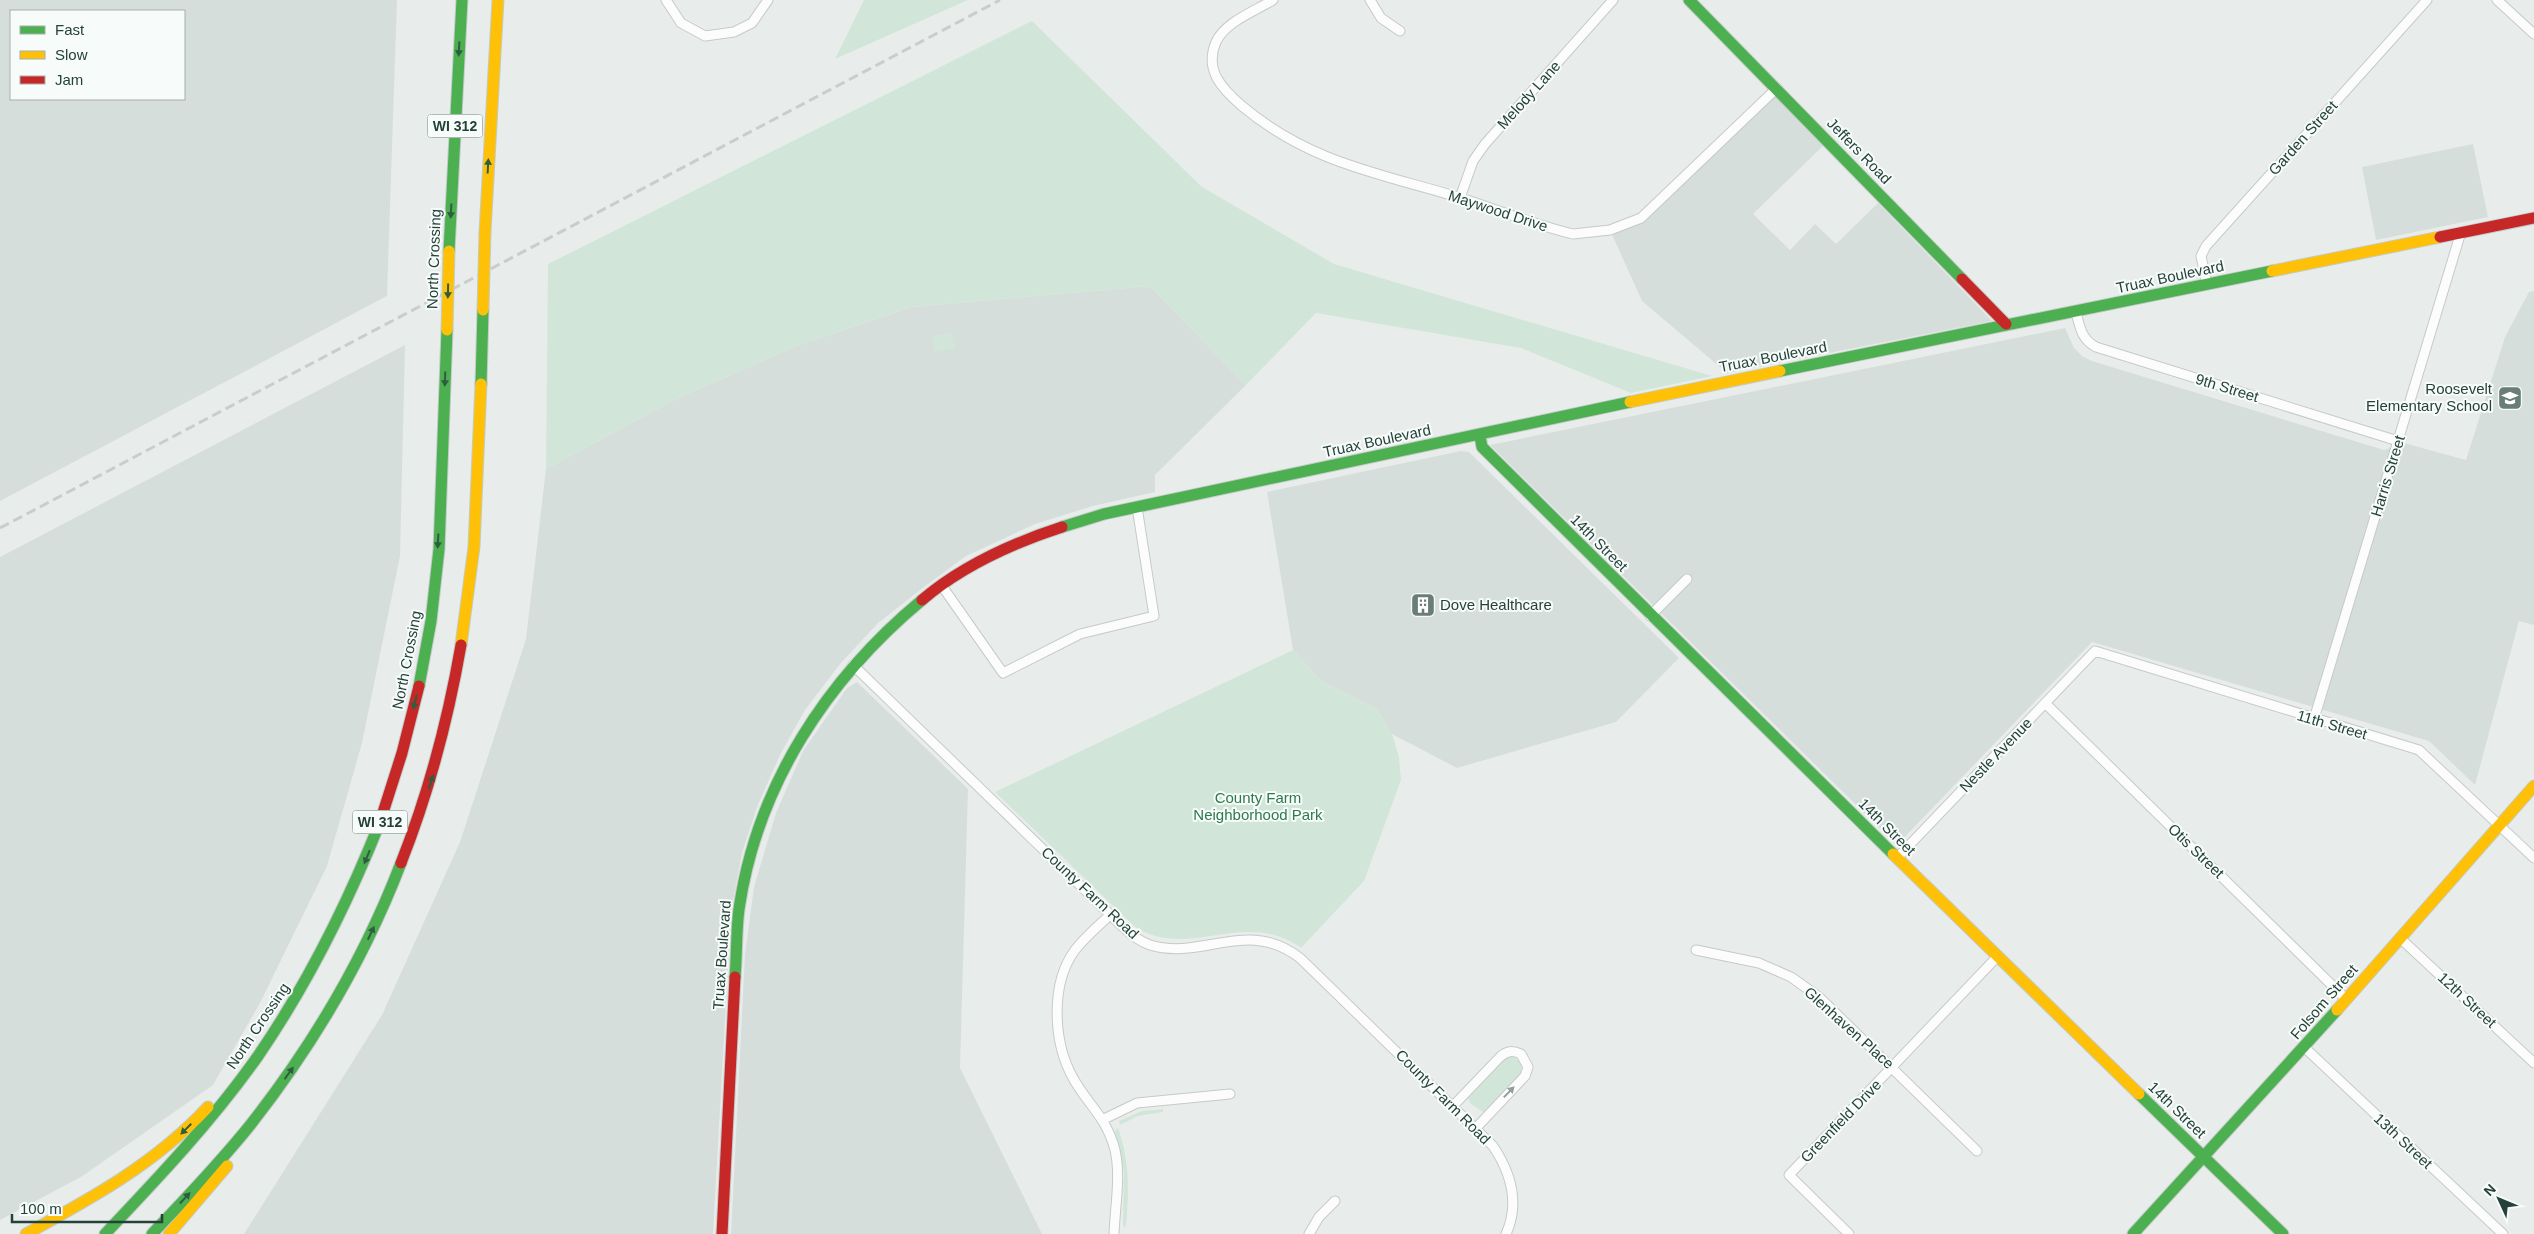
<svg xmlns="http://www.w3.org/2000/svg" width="2534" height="1234" font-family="Arial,sans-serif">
	<rect width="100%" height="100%" fill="#e8edeb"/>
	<path fill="#d6dedb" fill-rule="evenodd" d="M0,0h397l-10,296 -387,205zM11,11h173v88h-173z
		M1777,88l51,53 -75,73 37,36 25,-26 21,20 42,-41 114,118 -265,52 -85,-72 -32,-71 17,-5z
		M2473,144l15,73 -112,23 -14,-73z
		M1150,286l96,99 -91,90v17l-62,14 -58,18 -69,32 -42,31 -46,36 -38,41 -35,46 -24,43 -24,54 -15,46 -11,59 -18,322h-469l138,-219 78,-173 66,-203 20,-170 130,-70 118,-52 117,-40z
		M2534,291v334l-15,-4 -44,164 -46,-44 -337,-99 -195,203 -407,-400 575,-117 9,20 8,8 10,5 292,89 20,-7 62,17 39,-123 24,-45z
		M405,345l-5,211 -38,187 -35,123 -67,137 -47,82 -132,92 -81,43v-663z
		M1461,451l8,1 210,206 -63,64 -159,46 -65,-34 -15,-25 -56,-28 -28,-31 -26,-158z
		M857,682l111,107 -8,279 82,166h-311l14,-280 9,-67 22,-74 27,-62 44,-63z"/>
	<path fill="#d1e6d8" d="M864,0h104l-133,59z
		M1032,21l170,166 132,77 378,112 -81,17 -110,-45 -205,-35 -70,72 -96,-99 -239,21 -117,40 -118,52 -130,70 2,-205z
		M952,333l3,16 -20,3 -3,-16z
		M1293,650l28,31 56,28 15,25 7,23 2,23 -37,101 -63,67c-56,-41 -113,14 -167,-22l-139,-134z
		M1512,1056l10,7 -1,10 -37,40 -14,-10 -2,-5 37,-39z
		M1163,1109v3l-25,4 -18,9 -1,-4 23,-10z
		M1118,1128c12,34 11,63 8,98l-3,1 1,-56 -9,-40z"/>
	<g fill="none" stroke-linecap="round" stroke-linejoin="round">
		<defs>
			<path id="street" d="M666,0l15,23 24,13 29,-4 18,-9 16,-23
				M1273,0c-18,11 -48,22 -57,42 -12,28 6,47 26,64 68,57 137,67 219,92 37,12 74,27 112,36l37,-4 31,-12 136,-130
				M1370,0l11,18 19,13
				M2497,0l37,34
				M1460,198l13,-37 12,-17 128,-144
				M2207,285l-6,-29 5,-10 221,-246
				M2076,312c4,15 5,27 20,35l302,94
				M942,586l61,87 77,-39 74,-18 -17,-109
				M1650,616l37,-37
				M853,665l269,261c8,8 17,15 28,19 53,16 97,-28 150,13l193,188c18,27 27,57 13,88
				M2045,703l301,296
				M2314,719l147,-487
				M1897,858l198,-207 324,99 115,108
				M1110,915c-12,11 -25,22 -35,35 -25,34 -22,92 -2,128 15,27 34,40 42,72 6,26 0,57 -1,84
				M2400,938l134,125
				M1696,950l63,13 32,14 28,20 158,154
				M2304,1047l199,187
				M1453,1106l47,-49c7,-6 12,-7 21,-3l7,13 -3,9 -49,52
				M1104,1119l33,-16 93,-9
				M1309,1234l10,-17 16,-16
				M1849,1234l-60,-59 207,-217"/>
			<path id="fast" d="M1689,0l273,279
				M449,251l13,-251
				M1780,371l492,-100
				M481,384l2,-74
				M1480,436l2,11 411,407
				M1062,527l42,-13 526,-112
				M419,686l12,-65 8,-72 8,-219
				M735,977c2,-22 1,-46 4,-68 18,-124 88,-230 183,-309
				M2139,1094l144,140
				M105,1234c54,-57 108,-114 153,-178 50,-73 89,-151 122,-234
				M152,1234c34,-36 68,-71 99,-110 62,-79 114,-167 150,-261
				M2133,1234l204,-224"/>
			<path id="slow" d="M485,232l13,-232
				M2272,271l168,-34
				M1630,402l150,-31
				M461,645l13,-98 7,-163
				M1893,854l246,240
				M2337,1010l197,-224
				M26,1234c66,-36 130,-71 182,-127
				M169,1234l58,-68"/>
			<path id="jam" d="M2440,237l94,-19
				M1962,279l44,45
				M922,600c40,-34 91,-57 140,-73
				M380,822l22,-69 17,-67
				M401,863c28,-71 47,-143 60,-218
				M722,1234l13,-257"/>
		</defs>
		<use href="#street" stroke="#c5cac8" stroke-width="11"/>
		<use href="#fast" stroke="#c3cbc8" stroke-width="13"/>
		<use href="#slow" stroke="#c3cbc8" stroke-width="13"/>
		<use href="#jam" stroke="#c3cbc8" stroke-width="13"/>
		<use href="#street" stroke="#fcfcfc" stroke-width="9"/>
		<use href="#fast" stroke="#4caf50" stroke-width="11"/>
		<use href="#slow" stroke="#ffc107" stroke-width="11"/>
		<use href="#jam" stroke="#c62828" stroke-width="11"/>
		<path stroke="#c9cdcc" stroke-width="3" stroke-dasharray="10 5" stroke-linecap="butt" d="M0,528l1000,-528"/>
		<defs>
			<path id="slow-bridge" d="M483,310l2,-78
				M447,330l2,-79"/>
		</defs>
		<use href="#slow-bridge" stroke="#c3ccc9" stroke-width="13" stroke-linecap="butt"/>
		<use href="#slow-bridge" stroke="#ffc107" stroke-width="11"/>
	</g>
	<defs><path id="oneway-solid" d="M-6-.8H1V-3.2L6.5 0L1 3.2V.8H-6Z" transform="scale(1.25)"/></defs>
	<g fill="#2e5d40">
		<use href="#oneway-solid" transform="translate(459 49) rotate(93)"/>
		<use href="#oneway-solid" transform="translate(488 166) rotate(-87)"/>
		<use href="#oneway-solid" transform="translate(451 211) rotate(93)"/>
		<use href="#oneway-solid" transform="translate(448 291) rotate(91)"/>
		<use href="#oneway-solid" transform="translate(445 379) rotate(92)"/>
		<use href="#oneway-solid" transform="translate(438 541) rotate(93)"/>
		<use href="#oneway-solid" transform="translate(415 702) rotate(104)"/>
		<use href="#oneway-solid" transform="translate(431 782) rotate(-72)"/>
		<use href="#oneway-solid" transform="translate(367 857) rotate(112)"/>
		<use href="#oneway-solid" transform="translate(371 933) rotate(-65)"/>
		<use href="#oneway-solid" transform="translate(289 1073) rotate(-54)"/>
		<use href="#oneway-solid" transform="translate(186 1129) rotate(135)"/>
		<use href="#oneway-solid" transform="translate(185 1198) rotate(-47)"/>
	</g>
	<use fill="#909f9b" href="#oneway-solid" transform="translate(1509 1092) rotate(-46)"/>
	<defs>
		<symbol id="school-square" viewBox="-11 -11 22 22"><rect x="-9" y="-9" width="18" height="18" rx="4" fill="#697e78" stroke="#f7fbf9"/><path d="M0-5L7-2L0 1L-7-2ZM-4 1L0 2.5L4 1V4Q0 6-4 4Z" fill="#fff"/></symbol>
		<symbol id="building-square" viewBox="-11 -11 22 22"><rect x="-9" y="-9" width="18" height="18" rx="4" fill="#697e78" stroke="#f7fbf9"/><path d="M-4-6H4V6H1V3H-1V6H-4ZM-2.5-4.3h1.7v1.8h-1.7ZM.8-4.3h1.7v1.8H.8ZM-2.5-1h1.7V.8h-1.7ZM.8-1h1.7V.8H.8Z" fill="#fff"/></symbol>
	</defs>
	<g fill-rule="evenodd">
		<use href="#school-square" x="2496" y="384" width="28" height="28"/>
		<use href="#building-square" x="1409" y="591" width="28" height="28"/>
	</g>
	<g text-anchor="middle" stroke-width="4" stroke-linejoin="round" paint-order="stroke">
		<g fill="#f7fbf9" stroke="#637a73" stroke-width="1">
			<rect x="427.5" y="114.5" width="55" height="23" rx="4"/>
			<rect x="352.5" y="810.5" width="55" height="23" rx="4"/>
		</g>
		<g font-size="14" font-weight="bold" fill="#24423a">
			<text x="455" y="131">WI 312</text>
			<text x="380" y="827">WI 312</text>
		</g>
		<g font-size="15" fill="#24423a" stroke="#f7fbf9">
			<text transform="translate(1529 95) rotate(-48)" y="5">Melody Lane</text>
			<text transform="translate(2303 138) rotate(-48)" y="5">Garden Street</text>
			<text transform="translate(1859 151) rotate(46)" y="5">Jeffers Road</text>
			<text transform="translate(1498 211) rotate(18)" y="5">Maywood Drive</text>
			<text transform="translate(434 259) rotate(-88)" y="5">North Crossing</text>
			<text transform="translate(2170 277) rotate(-12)" y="5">Truax Boulevard</text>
			<text transform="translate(1773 357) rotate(-11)" y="5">Truax Boulevard</text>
			<text transform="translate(2227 388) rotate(17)" y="5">9th Street</text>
			<text transform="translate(1377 441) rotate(-12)" y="5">Truax Boulevard</text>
			<text transform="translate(2388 476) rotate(-73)" y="5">Harris Street</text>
			<text transform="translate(1599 543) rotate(45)" y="5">14th Street</text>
			<text transform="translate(407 660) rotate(-79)" y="5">North Crossing</text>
			<text transform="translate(2332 725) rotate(16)" y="5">11th Street</text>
			<text transform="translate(1996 755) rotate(-46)" y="5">Nestle Avenue</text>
			<text transform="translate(1887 827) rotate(45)" y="5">14th Street</text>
			<text transform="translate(2196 851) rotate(44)" y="5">Otis Street</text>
			<text transform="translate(1090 893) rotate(43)" y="5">County Farm Road</text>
			<text transform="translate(722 955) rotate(-86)" y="5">Truax Boulevard</text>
			<text transform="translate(2467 1000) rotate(43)" y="5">12th Street</text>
			<text transform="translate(2324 1002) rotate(-49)" y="5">Folsom Street</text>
			<text transform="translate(258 1026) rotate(-56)" y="5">North Crossing</text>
			<text transform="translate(1849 1028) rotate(42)" y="5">Glenhaven Place</text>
			<text transform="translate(1443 1097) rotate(45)" y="5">County Farm Road</text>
			<text transform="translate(2177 1110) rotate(44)" y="5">14th Street</text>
			<text transform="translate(1841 1121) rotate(-46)" y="5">Greenfield Drive</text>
			<text transform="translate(2403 1141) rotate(43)" y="5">13th Street</text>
		</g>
		<g font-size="15" fill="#24423a" stroke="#f7fbf9" text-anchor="end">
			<text x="2492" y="394">Roosevelt<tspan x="2492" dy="17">Elementary School</tspan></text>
			<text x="1440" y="610" text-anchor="start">Dove Healthcare</text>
		</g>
		<g font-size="15" fill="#2d7a4b" stroke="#f7fbf9">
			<text x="1258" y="803">County Farm<tspan x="1258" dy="17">Neighborhood Park</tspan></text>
		</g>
	</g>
	<rect x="10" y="10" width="175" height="90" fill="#f7fbf9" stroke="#a3b1ad"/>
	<rect x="20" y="26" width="25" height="8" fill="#4caf50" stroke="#a3b1ad"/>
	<text x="55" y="35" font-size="15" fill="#24423a">Fast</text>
	<rect x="20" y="51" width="25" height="8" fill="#ffc107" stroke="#a3b1ad"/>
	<text x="55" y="60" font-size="15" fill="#24423a">Slow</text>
	<rect x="20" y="76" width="25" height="8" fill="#c62828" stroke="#a3b1ad"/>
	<text x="55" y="85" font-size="15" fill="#24423a">Jam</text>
	<g transform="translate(2499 1199) rotate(314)" stroke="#f7fbf9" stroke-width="4" paint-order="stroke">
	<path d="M0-4L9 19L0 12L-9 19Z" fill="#24423a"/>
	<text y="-8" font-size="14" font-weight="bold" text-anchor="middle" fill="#24423a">N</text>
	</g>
	<path d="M12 1214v8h150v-8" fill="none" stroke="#24423a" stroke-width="2.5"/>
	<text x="20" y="1214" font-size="15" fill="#24423a" stroke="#f7fbf9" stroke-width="4" paint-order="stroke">100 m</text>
</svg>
